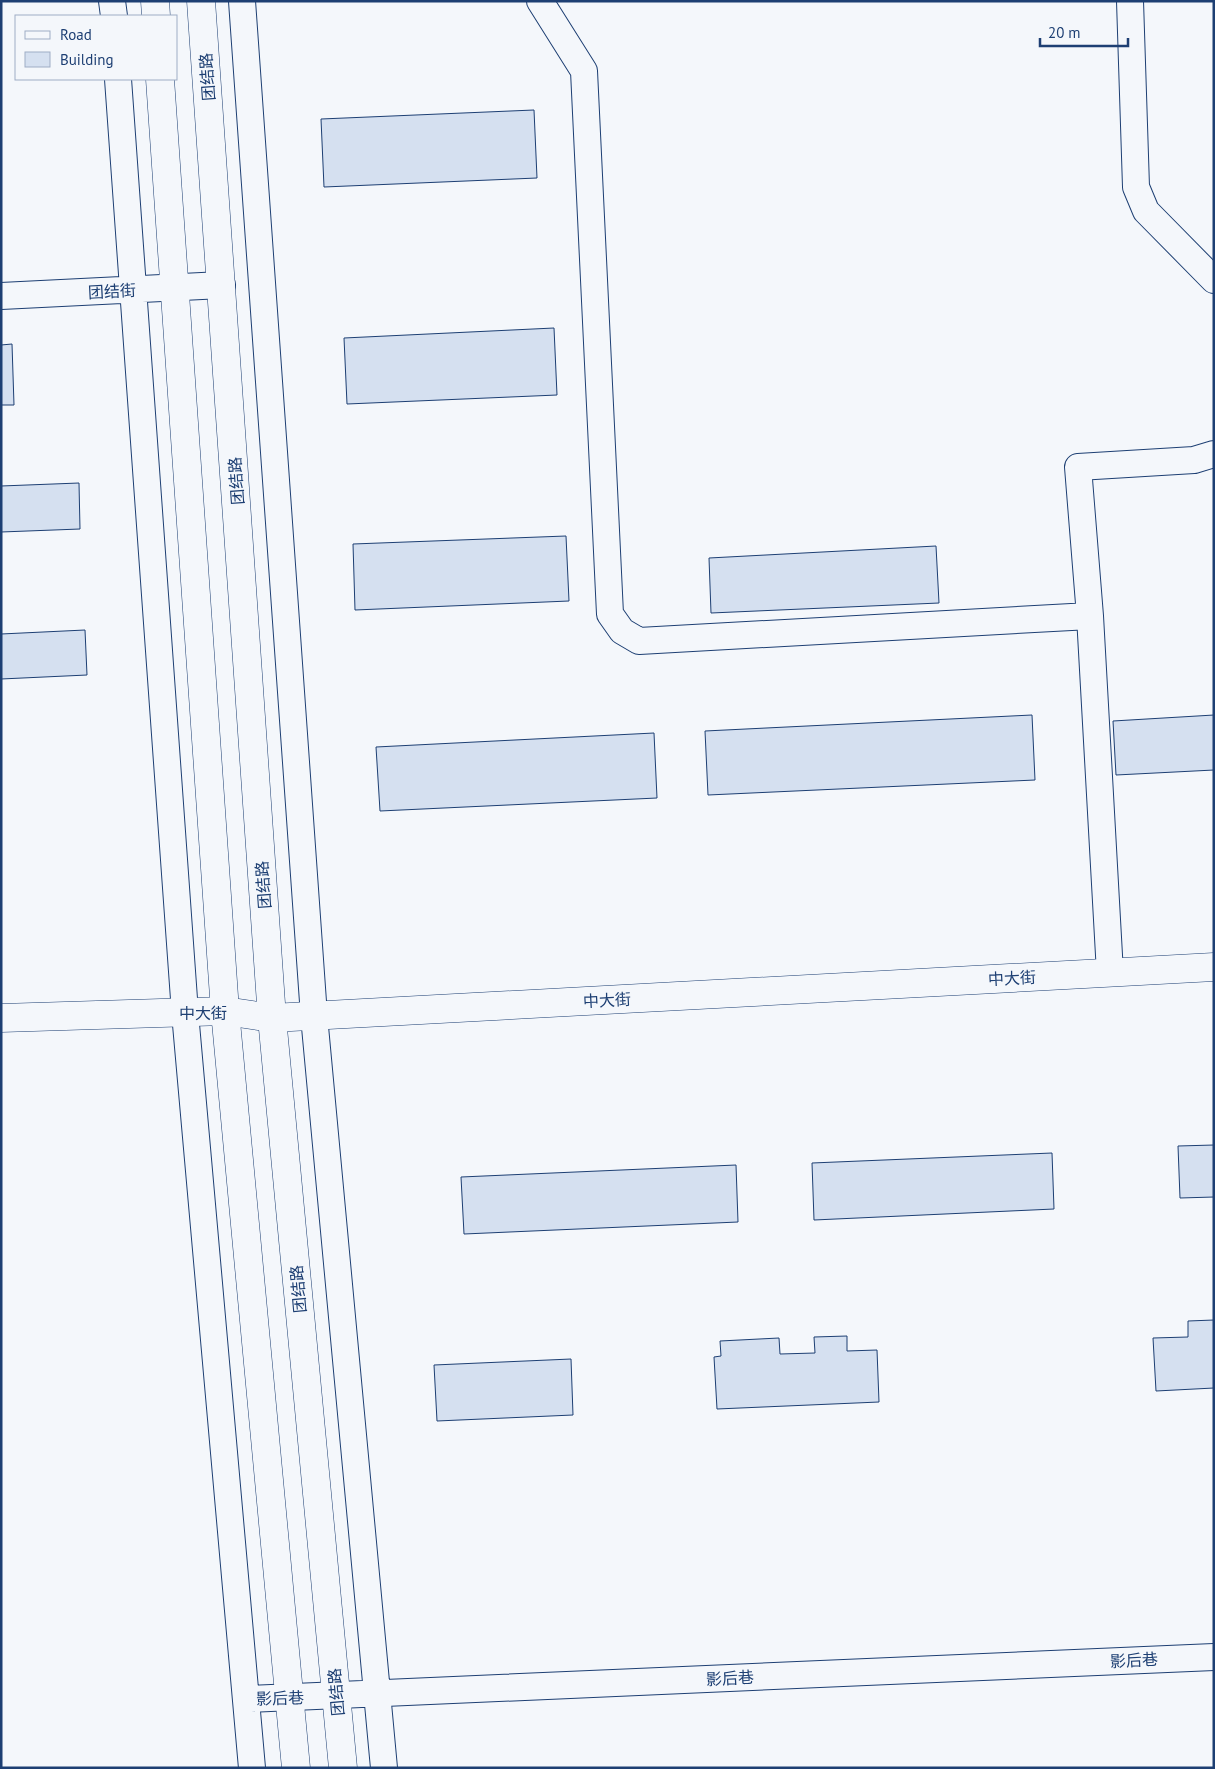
<svg xmlns="http://www.w3.org/2000/svg" width="1215" height="1769" font-family="'PT Sans','Noto Sans SC',sans-serif">
	<rect width="100%" height="100%" fill="#f4f7fb"/>
	<path fill="#d5e0f0" stroke="#1d3f73" d="M534,110l3,68 -213,9 -3,-68z
		M554,328l3,67 -210,9 -3,-66z
		M12,344l2,61h-13v-60z
		M79,483l1,46 -79,3v-46z
		M566,536l3,65 -214,9 -2,-66z
		M936,546l3,57 -228,10 -2,-55z
		M85,630l2,45 -86,4v-45z
		M1032,715l3,65 -327,15 -3,-64z
		M1214,715v55l-98,5 -3,-54z
		M654,733l3,65 -277,13 -4,-64z
		M1214,1145v52l-34,1 -2,-52z
		M1052,1153l2,56 -240,11 -2,-57z
		M736,1165l2,57 -274,12 -3,-57z
		M1214,1320v68l-58,3 -3,-53 35,-1v-16z
		M847,1336v15l30,-1 2,52 -162,7 -3,-52 7,-1 -1,-15 59,-3 1,16 35,-1 -1,-16z
		M571,1359l2,56 -136,6 -3,-56z"/>
	<g fill="none" stroke-linecap="round" stroke-linejoin="round">
		<defs>
			<path id="minor" d="M112,1l2,15
				M242,1l72,1015 70,752
				M540,1l44,70 26,543 12,17 17,10 451,-25
				M1130,1l6,186 10,24 68,69
				M118,79l67,934 67,755
				M1,296l221,-11
				M1110,973l-20,-357 -12,-149 116,-7 20,-6
				M246,1699l968,-42"/>
			<path id="secondary" d="M1,1018l224,-7 47,7 942,-51"/>
			<path id="primary" d="M155,1l1,15
				M201,1l71,1017 71,750
				M160,79l65,932 71,757"/>
		</defs>
		<use href="#minor" stroke="#1d3f73" stroke-width="28"/>
		<use href="#secondary" stroke="#1d3f73" stroke-width="29"/>
		<use href="#primary" stroke="#1d3f73" stroke-width="29"/>
		<use href="#minor" stroke="#f4f7fb" stroke-width="26"/>
		<use href="#secondary" stroke="#f4f7fb" stroke-width="28"/>
		<use href="#primary" stroke="#f4f7fb" stroke-width="28"/>
	</g>
	<g text-anchor="middle" stroke-width="4" stroke-linejoin="round" paint-order="stroke">
		<g font-size="16" fill="#1d3f73" stroke="#f4f7fb">
			<text transform="translate(207 77) rotate(-94)" y="6">团结路</text>
			<text transform="translate(112 291) rotate(-3)" y="6">团结街</text>
			<text transform="translate(236 481) rotate(-94)" y="6">团结路</text>
			<text transform="translate(263 885) rotate(-94)" y="6">团结路</text>
			<text transform="translate(1012 978) rotate(-3)" y="6">中大街</text>
			<text transform="translate(607 1000) rotate(-3)" y="6">中大街</text>
			<text x="203" y="1019">中大街</text>
			<text transform="translate(298 1289) rotate(-95)" y="6">团结路</text>
			<text transform="translate(1134 1660) rotate(-3)" y="6">影后巷</text>
			<text transform="translate(730 1678) rotate(-3)" y="6">影后巷</text>
			<text transform="translate(336 1692) rotate(-95)" y="6">团结路</text>
			<text transform="translate(280 1698) rotate(-2)" y="6">影后巷</text>
		</g>
	</g>
	<rect width="1215" height="1769" fill="none" stroke="#1d3f73" stroke-width="5"/>
	<rect x="15" y="15" width="162" height="65" fill="#f4f7fb" stroke="#9eadc5"/>
	<rect x="25" y="31" width="25" height="8" fill="#f4f7fb" stroke="#9eadc5"/>
	<text x="60" y="40" font-size="15" fill="#1d3f73">Road</text>
	<rect x="25" y="52" width="25" height="15" fill="#d5e0f0" stroke="#9eadc5"/>
	<text x="60" y="65" font-size="15" fill="#1d3f73">Building</text>
	<path d="M1040 38v8h88v-8" fill="none" stroke="#1d3f73" stroke-width="2.5"/>
	<text x="1048" y="38" font-size="15" fill="#1d3f73" stroke="#f4f7fb" stroke-width="4" paint-order="stroke">20 m</text>
</svg>
